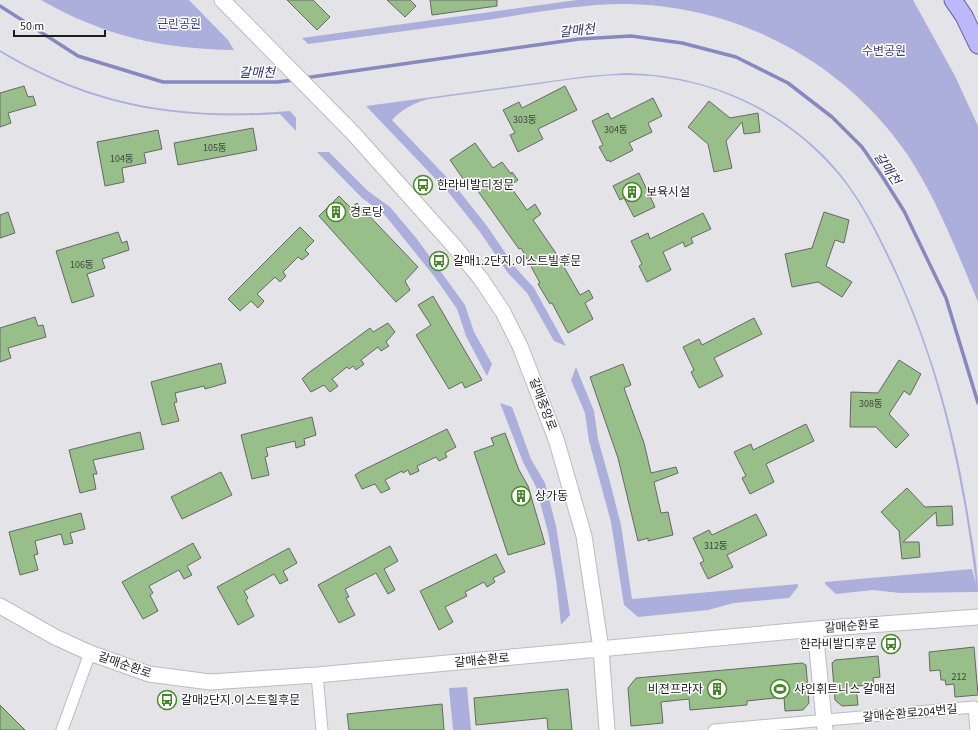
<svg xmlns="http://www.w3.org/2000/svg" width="978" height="730" font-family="'Source Sans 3','Noto Sans KR',sans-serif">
	<rect width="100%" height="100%" fill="#e4e4e8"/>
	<path fill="#acaedb" d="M41,0h148l39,40 6,10c-72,-1 -130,-14 -193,-50z
		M577,0h336l42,76 23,50v176c-21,-50 -41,-103 -71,-148 -63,-92 -170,-149 -282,-150 -46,0 -92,9 -138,16 -60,8 -119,16 -179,24l-6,-6z
		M0,50c93,56 182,70 290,61l6,7v13l-16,-17c-106,6 -188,-7 -280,-62z
		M626,73c72,2 139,27 192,77 32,30 52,66 71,106 40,83 66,172 80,264 4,23 9,48 9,72l-78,1 -27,-3 -37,4 -11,-10v-2l147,-13 4,15c-14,-114 -37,-222 -88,-326 -16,-33 -32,-66 -58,-93 -43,-47 -101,-78 -164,-87 -43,-7 -85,0 -127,6 -37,5 -73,10 -110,15 -13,3 -27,10 -37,21l64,67 31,39 28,41 19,21 32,58 -12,-5 -27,-48 -19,-20 -28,-41 -31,-39 -83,-87 222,-30z
		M317,152h12l39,39 22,16 27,32 48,66 9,27 18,32 -5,12 -21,-40 -9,-27 -23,-33 -50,-62 -22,-16z
		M576,367l18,44 4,28 12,43 11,43 11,74 166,-15v3l-9,11 -55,5 -26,7 -70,7 -14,-12 -13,-83 -22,-81 -4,-28 -14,-33z
		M500,403l12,4 19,52 14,24 11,43 14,89 -9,10 -5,-46 -8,-47 -12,-45 -13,-25z
		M467,687l4,43h-18l-4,-42z"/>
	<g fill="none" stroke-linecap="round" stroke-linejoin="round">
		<path stroke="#8788c0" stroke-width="3.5" d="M0,6l78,50 85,26h114l17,-2
			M304,78l275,-39 52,-3 51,7 54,14 52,26 44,34 30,30 20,29 22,35 42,87 32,105"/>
	</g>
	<path fill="#98be8a" stroke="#666865" d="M287,0h26l17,17 -13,13z
		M387,0h23l6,6 -11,11z
		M430,0h67v6l-65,9z
		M24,86l4,11 5,-1 3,9 -28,8 3,10 -11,4v-34z
		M565,86l12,24 -39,19 5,10 -25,13 -8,-17 5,-2 -12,-23 16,-8 3,6z
		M653,98l9,18 -14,7 4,9 -23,11 4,7 -23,12 -1,-2 -2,1 -8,-14 4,-2 -11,-24 16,-8 3,6z
		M709,101l21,17 28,-5 2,19 -16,2 -2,-12 -16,19 6,27 -18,4 -6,-28 -20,-17z
		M253,128l4,22 -79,15 -4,-22z
		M158,130l4,19 -18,4 2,10 -24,5 2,14 -19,4 -8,-44z
		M475,143l18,25 9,-6 9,12 1,-2 6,8 -8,6 17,24 8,-6 6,10 -8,6 27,39 9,-5 4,8 -9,5 16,28 9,-5 4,8 -8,5 8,16 -25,14 -16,-30 -2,1 -12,-20 2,-1 -19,-35 -2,1 -49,-69 -4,3 -16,-23z
		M639,173l16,34 -21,10 -10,-19 -4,2 -7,-14z
		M339,196l12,12 6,-5 61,64 -13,14 5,9 -14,12 -77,-86z
		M8,212l7,21 -15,5v-23z
		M824,212l25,8 -5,23 -9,-3 -9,26 26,16 -10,15 -24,-15 -26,5 -7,-33 27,-6z
		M703,213l8,16 -20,9 2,5 -8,4 -2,-5 -20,10 8,18 -24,12 -8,-16 3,-2 -11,-23 17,-8 2,6z
		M300,227l14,14 -9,9 4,4 -7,6 -4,-3 -15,15 3,4 -6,6 -5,-5 -18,17 7,7 -6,7 -7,-7 -11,10 -12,-12z
		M118,232l4,11 5,-2 2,9 -27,9 3,9 -18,6 7,22 -22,7 -16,-52z
		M433,296l49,84 -17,8 -3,-6 -13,7 -33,-54 15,-10 -13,-20z
		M35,317l3,9 5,-1 3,12 -38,11 3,10 -11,4v-34z
		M754,318l8,16 -48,24 9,18 -24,12 -8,-16 3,-2 -11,-23 16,-8 3,6z
		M388,323l7,9 -9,10 3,4 -8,5 -3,-4 -17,13 3,4 -8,6 -3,-4 -4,3 -2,-2 -15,12 6,7 -8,6 -6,-7 -13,7 -9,-13 5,-5 63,-46 3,4z
		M899,360l22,14 -11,21 -6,-4 -15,23 20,21 -13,13 -20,-21h-26l1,-35 27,1z
		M221,363l5,20 -21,6 -1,-3 -29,7 2,9 -3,1 5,18 -17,4 -11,-43z
		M623,364l8,21 -7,3 20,55 7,30 25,-6 2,6 -24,9 7,31 7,-1 5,23 -25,6v-3l-10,3 -20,-83 -28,-81z
		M312,417l4,18 -12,4 1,6 -9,3 -1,-7 -29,7 2,8 -3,1 4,18 -17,4 -11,-44z
		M806,424l8,17 -48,23 8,18 -24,12 -8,-16 4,-2 -12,-24 17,-8 2,6z
		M447,429l9,18 -11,6 2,4 -8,4 -3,-4 -19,9 2,5 -9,4 -2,-5 -5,3 -1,-2 -17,9 5,9 -9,4 -6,-9 -13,5 -7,-14 6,-4z
		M140,432l4,17 -51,11 4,14h-4l3,15 -16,4 -11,-43z
		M505,433l14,37 9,16 17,58 -37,11 -34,-103 20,-7 -3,-7z
		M221,472l11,23 -50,24 -11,-22z
		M907,488l18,19 27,-1 1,19 -16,1 -1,-14 -33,30h16l1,15 -18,2 -3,-28 -18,-19z
		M81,513l4,16 -15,4 3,10 -9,2 -3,-11 -26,7 3,13 -4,1 4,15 -18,5 -11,-43z
		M756,514l11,21 -40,20 6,12 -25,12 -8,-16 4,-2 -11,-23 16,-8 3,5z
		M193,543l8,15 -14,8 5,9 -8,4 -5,-9 -30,16 4,7 -3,2 8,16 -15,8 -21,-37z
		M390,546l8,15 -14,8 11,21 -7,4 -12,-21 -31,16 4,8 -3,1 9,17 -16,8 -21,-38z
		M289,548l8,15 -14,8 5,9 -8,4 -6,-10 -30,17 4,7 -2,2 8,16 -16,9 -21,-38z
		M496,554l9,18 -12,6 2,4 -8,5 -3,-5 -19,10 2,4 -22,11 8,15 -14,8 -19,-39z
		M974,647l4,48 -23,2 -1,-13 -8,1 -1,-5h-4l-1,-10 -10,1 -1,-19z
		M878,656l2,21 -7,1 1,7 -18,1 2,19 -16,1 -7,-6 -3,-37 3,-3z
		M802,663l4,2 3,38 -6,7 -18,1 -1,-14 -37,4v4l-57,5 -1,-11 -28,3 2,21 -32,3 -3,-38 8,-10z
		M568,689l4,41h-24l-1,-12 -71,7 -2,-27z
		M442,704l2,26h-95l-2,-16z
		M0,705l25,25h-25z"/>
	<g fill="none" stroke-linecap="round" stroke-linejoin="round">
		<defs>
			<path id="street" d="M317,675l5,55
				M62,730l28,-77
				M714,730l260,-23 2,23"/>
			<path id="secondary" d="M222,0l131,133 101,113 27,33 22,33 17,34 36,93 28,97 17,113 6,81
				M0,606l55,31 35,16 59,21 61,8 107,-7 498,-46 163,-12
				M815,629l10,101"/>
			<path id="primary" d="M953,0l11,16 14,29"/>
		</defs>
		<use href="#street" stroke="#bbbcbf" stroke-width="13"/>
		<use href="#secondary" stroke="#bbbcbf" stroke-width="17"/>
		<use href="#primary" stroke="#6664ac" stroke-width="19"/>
		<use href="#street" stroke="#fff" stroke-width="11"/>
		<use href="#secondary" stroke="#fff" stroke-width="15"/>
		<use href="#primary" stroke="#bbb9fb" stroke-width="17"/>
	</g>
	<defs>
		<symbol id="bus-ring" viewBox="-11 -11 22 22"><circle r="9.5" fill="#fff" stroke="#478729" stroke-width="1.5"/><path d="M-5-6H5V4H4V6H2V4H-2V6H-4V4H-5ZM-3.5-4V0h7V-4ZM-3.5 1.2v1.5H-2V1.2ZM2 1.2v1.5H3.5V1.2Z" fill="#478729"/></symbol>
		<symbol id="building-ring" viewBox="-11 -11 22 22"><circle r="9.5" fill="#fff" stroke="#478729" stroke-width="1.5"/><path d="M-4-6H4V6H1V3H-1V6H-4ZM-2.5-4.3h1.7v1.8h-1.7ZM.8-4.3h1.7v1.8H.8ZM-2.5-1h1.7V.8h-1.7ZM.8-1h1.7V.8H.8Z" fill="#478729"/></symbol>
		<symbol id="stadium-ring" viewBox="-11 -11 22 22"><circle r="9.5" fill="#fff" stroke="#478729" stroke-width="1.5"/><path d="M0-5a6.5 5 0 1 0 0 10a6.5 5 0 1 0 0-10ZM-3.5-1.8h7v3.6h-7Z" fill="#478729"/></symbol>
	</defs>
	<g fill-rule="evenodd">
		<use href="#bus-ring" x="412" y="174" width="22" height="22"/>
		<use href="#building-ring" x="621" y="181" width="22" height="22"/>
		<use href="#building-ring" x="325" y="201" width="22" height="22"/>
		<use href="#bus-ring" x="428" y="250" width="22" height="22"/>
		<use href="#building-ring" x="510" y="485" width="22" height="22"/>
		<use href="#bus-ring" x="880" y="633" width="22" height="22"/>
		<use href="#building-ring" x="706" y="678" width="22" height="22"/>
		<use href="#stadium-ring" x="769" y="678" width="22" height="22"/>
		<use href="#bus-ring" x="156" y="689" width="22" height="22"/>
	</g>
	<g text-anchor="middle" stroke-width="3" stroke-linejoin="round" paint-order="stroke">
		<g font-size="10" fill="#3c4539">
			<text x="525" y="123">303동</text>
			<text x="616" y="133">304동</text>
			<text x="215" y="151">105동</text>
			<text x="122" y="162">104동</text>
			<text x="82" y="268">106동</text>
			<text x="871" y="407">308동</text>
			<text x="716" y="549">312동</text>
			<text x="959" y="680">212</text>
		</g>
		<g font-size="12" fill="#433f84" stroke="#fff">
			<text x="179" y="28">근린공원</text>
			<text x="884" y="55">수변공원</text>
		</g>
		<g font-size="12" fill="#1d1d1e" stroke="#fff" text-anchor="start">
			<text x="437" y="189">한라비발디정문</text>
			<text x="646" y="196">보육시설</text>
			<text x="350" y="216">경로당</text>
			<text x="453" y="265">갈매1.2단지.이스트빌후문</text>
			<text x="535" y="500">상가동</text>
			<text x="877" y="648" text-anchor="end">한라비발디후문</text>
			<text x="703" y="693" text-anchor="end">비젼프라자</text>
			<text x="794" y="693">샤인휘트니스 갈매점</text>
			<text x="181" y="704">갈매2단지.이스트힐후문</text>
		</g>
		<g font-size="12" fill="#1d1d1e" stroke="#fff">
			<text transform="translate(543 404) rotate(69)" y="4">갈매중앙로</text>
			<text transform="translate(852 626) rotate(-4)" y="4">갈매순환로</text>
			<text transform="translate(482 660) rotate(-5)" y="4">갈매순환로</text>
			<text transform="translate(125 665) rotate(19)" y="4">갈매순환로</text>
			<text transform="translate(910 713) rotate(-5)" y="4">갈매순환로204번길</text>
		</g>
		<g font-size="13" font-style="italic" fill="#332d71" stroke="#fff">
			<text transform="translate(577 30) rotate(-6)" y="5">갈매천</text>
			<text x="257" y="77">갈매천</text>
			<text transform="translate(888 168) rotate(56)" y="5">갈매천</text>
		</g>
	</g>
	<path d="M14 30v6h91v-6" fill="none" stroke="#1d1d1e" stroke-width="2"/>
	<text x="20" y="30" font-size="12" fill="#1d1d1e" stroke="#ffffff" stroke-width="3" paint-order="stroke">50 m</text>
</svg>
